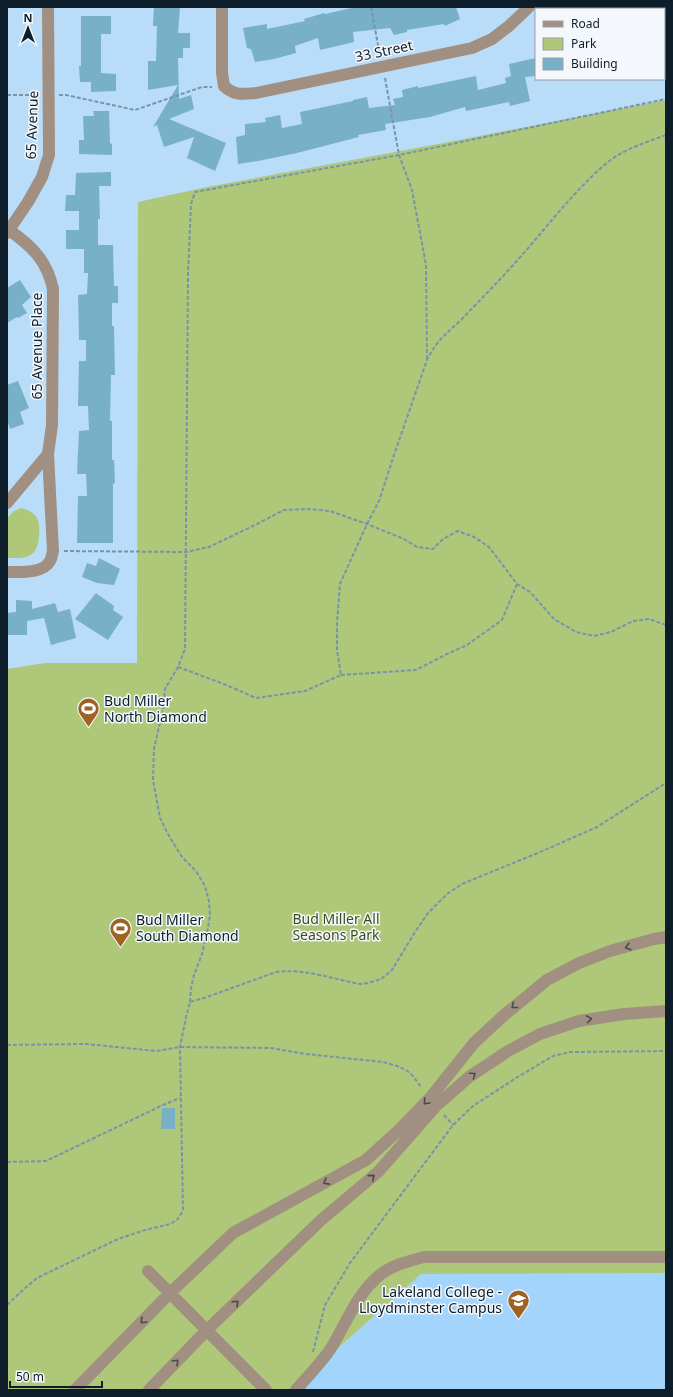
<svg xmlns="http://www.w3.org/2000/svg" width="673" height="1397" font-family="'Noto Sans',sans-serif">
	<rect width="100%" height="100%" fill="#b9dcf8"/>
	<path fill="#a2d4fc" d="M666,1273v117h-368l20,-23 103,-93z"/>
	<path fill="#aec779" d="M666,100v1173l-245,1 -104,93 -21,23h-289v-721l38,-6h92l1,-461 69,-15 231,-43z
		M21,508c6,1 12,4 16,10 4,8 3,31 -5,36 -7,5 -17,4 -25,4v-40l7,-7z"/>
	<path fill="#78b1c7" d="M154,7h26l-2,26h12v15h-7v10h-5l1,41 12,-4 3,14 -25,10 57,24 -11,28 -28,-13 7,-21 -30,10 -7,-22 -4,2 25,-42 -30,5v-29h8l1,-35h-4z
		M356,7h100l4,12 -15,7 -1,-2 -37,6v2l-13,3 -4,-7 -37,4 1,10 -34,8 -2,-12 -23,8 1,7 -22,6 -19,3 -4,-13 -4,-1 -4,-20 24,-4v5l38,-8 -1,-2 20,-6 1,1z
		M81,16h30v18h-10v39l15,1v17l-25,1v-10h-11l-1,-16h2z
		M536,58v18l-11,1 5,24 -20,5 -1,-4 -43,9 -1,-4 -35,10 -45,7 1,6 -28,5 1,2 -62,16 -39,8 -20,3 -2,-27 9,-2v-11l21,-2 -1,-4 15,-3 2,13 20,-4 -2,-12 53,-11v-1l14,-3 2,11 26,-3 -2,-6 10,-2 -1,-7 16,-4v2l58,-12 2,14 28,-7 -1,-5 6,-2 -2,-12z
		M93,111h16l1,32 2,1v11l-33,-1v-14h5l-1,-24h11z
		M111,172v14h-12l1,33h-2v26h15l1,41h4v17h-6v23h2l1,49h-4l-1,46h2v39h2l1,23 -2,1v59h-36l1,-47h9l-1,-22h-9l2,-43 10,-1 -1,-24h-10l1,-45h7v-21h-7l-1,-45 9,-1 1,-21h-4v-24h-18v-19h13v-19h-14l1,-16h9l1,-22z
		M20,280l11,17 -9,8 5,8 -9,5 -1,-1 -10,6v-35z
		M18,381l11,27 -9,4 4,12 -14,5 -3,-10v-34z
		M99,558l21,11 -6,16 -17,-2 -15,-6 5,-14 9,3z
		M96,593l18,13 -1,4 10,7 -15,23 -33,-21z
		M16,600l16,1v8l23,-6 3,9 12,-3 6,29 -25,7 -7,-27 -17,3v14h-20v-22l9,-1z
		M162,1108h13v21h-14z"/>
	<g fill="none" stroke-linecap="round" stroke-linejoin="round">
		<path stroke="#7894ab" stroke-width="2" stroke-dasharray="4 2" stroke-linecap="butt" d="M371,7l9,49
			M385,78l14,77 13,35 14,75 1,94
			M7,95h28
			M59,95h7l69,15 67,-23h10
			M64,551l122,1 23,-5 46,-22 29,-15 24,-1 22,2 37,13 37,15 13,8 16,2 10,-10 15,-8 16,6 15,10 28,37 13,8 24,27 22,13 18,4 17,-4 22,-11 16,-2 17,6
			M178,667l46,17 32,14 49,-7 36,-16 -4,-25v-28l3,-38 27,-60 12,-23 15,-46 33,-95c10,-20 19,-26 35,-41 17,-18 35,-36 52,-55 31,-34 59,-73 94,-102 16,-13 39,-20 58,-27
			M341,675l75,-5 31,-16 20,-9 35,-25 15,-36
			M190,1002l1,-13 3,-14 8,-21 6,-26 2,-13 -1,-14 -4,-15 -9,-15 -14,-14 -13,-21 -9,-18 -7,-38 1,-31 9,-40 2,-20 13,-22 7,-18 3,-376 3,-69 4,-12 204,-37 267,-56
			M7,1045l79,-1 70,7 24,-4 91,1 35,6 77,8 14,4 9,4 6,5 10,13
			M444,1115l9,10
			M7,1162l39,-1 117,-56 17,-7
			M7,1305l17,-16 13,-11 81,-39 27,-9 25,-6 7,-4 6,-9 -3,-164 6,-30 4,-15 17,-5 69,-25c28,-4 56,7 84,12l8,-1 13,-4 11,-9 23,-38 13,-19 19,-19 15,-10 83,-34 52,-23 69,-44
			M313,1352l12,-47 25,-42 103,-138 20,-19 43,-28 37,-22 17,-4 96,-1"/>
		<path stroke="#a19081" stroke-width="12" d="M222,7v66l2,13c11,10 18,8 32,7l216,-45 20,-9 17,-13 20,-19
			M593,7l5,2
			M664,10l2,-1
			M9,230c24,17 38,31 44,59l-1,136 -4,29
			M7,233l21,-31 14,-25 7,-22 -1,-148
			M7,503l41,-49 5,97c-1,3 -1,7 -3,10 -7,13 -30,11 -43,11
			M148,1271l118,119
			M75,1390l95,-97 63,-60 133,-73 33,-30 31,-32 44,-55 29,-27 44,-36 32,-17 31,-12 44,-12 12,-2
			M149,1390l58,-60 113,-109 58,-49 58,-66 33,-29 39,-26 32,-17 39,-13 45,-7 42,-3
			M296,1390c12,-14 28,-30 37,-45 14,-24 25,-53 48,-71 12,-9 28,-13 43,-17h242"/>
	</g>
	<defs><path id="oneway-chevron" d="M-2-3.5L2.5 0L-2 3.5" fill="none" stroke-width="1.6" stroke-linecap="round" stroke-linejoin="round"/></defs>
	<g stroke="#484b4d">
		<use href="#oneway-chevron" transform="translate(628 947) rotate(164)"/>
		<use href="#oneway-chevron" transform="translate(514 1006) rotate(141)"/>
		<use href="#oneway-chevron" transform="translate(589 1019) rotate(-9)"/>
		<use href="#oneway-chevron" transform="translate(473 1075) rotate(-35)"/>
		<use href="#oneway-chevron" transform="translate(426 1102) rotate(133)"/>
		<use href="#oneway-chevron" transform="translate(372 1177) rotate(-40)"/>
		<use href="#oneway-chevron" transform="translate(326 1182) rotate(151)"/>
		<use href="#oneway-chevron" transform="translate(236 1303) rotate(-44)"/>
		<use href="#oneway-chevron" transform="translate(143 1321) rotate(135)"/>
		<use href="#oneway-chevron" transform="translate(176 1362) rotate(-46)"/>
	</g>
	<defs>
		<symbol id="stadium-pin" viewBox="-11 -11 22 30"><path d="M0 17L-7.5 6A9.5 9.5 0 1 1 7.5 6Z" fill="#9e6223" stroke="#f4f8fc"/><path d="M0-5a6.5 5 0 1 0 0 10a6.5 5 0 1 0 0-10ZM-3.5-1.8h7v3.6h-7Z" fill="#fff"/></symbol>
		<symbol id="university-pin" viewBox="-11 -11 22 30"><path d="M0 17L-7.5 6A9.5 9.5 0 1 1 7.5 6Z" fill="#9e6223" stroke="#f4f8fc"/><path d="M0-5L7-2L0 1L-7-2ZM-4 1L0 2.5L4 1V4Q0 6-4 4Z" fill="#fff"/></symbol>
	</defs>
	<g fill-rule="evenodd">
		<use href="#stadium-pin" x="76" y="696" width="25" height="34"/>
		<use href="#stadium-pin" x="108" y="916" width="25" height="34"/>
		<use href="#university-pin" x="506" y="1288" width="25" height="34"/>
	</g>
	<g text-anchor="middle" stroke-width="3" stroke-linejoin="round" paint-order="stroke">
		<g font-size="14" fill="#0d1d2a" stroke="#f4f8fc">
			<text transform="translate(384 51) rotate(-12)" y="5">33 Street</text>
			<text transform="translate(32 125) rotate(-88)" y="5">65 Avenue</text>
			<text transform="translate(37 346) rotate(-90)" y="5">65 Avenue Place</text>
		</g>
		<g font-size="14" fill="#0d1d2a" stroke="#f4f8fc" text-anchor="start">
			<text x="104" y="706">Bud Miller<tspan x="104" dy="16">North Diamond</tspan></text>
			<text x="136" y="925">Bud Miller<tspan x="136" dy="16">South Diamond</tspan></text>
			<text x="502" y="1297" text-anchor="end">Lakeland College -<tspan x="502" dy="16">Lloydminster Campus</tspan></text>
		</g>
		<g font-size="14" fill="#3d4b18" stroke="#f4f8fc">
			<text x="336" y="924">Bud Miller All<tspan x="336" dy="16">Seasons Park</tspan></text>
		</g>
	</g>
	<rect width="673" height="1397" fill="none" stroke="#0d1d2a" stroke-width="16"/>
	<rect x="535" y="8" width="130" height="72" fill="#f4f8fc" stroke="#98a0a8"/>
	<rect x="543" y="21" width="20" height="6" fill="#a19081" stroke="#98a0a8"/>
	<text x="571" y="28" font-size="12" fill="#0d1d2a">Road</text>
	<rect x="543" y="38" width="20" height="12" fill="#aec779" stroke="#98a0a8"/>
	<text x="571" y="48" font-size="12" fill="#0d1d2a">Park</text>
	<rect x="543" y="58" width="20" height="12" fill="#78b1c7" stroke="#98a0a8"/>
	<text x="571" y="68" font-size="12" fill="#0d1d2a">Building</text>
	<g transform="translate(28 28)" stroke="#f4f8fc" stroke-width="3" paint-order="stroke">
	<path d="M0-3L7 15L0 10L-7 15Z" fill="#0d1d2a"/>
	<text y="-6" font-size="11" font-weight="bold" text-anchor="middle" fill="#0d1d2a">N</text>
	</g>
	<path d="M10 1381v6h92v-6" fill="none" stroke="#0d1d2a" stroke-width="2"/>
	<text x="16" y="1381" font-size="12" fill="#0d1d2a" stroke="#f4f8fc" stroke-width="3" paint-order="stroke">50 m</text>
</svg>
